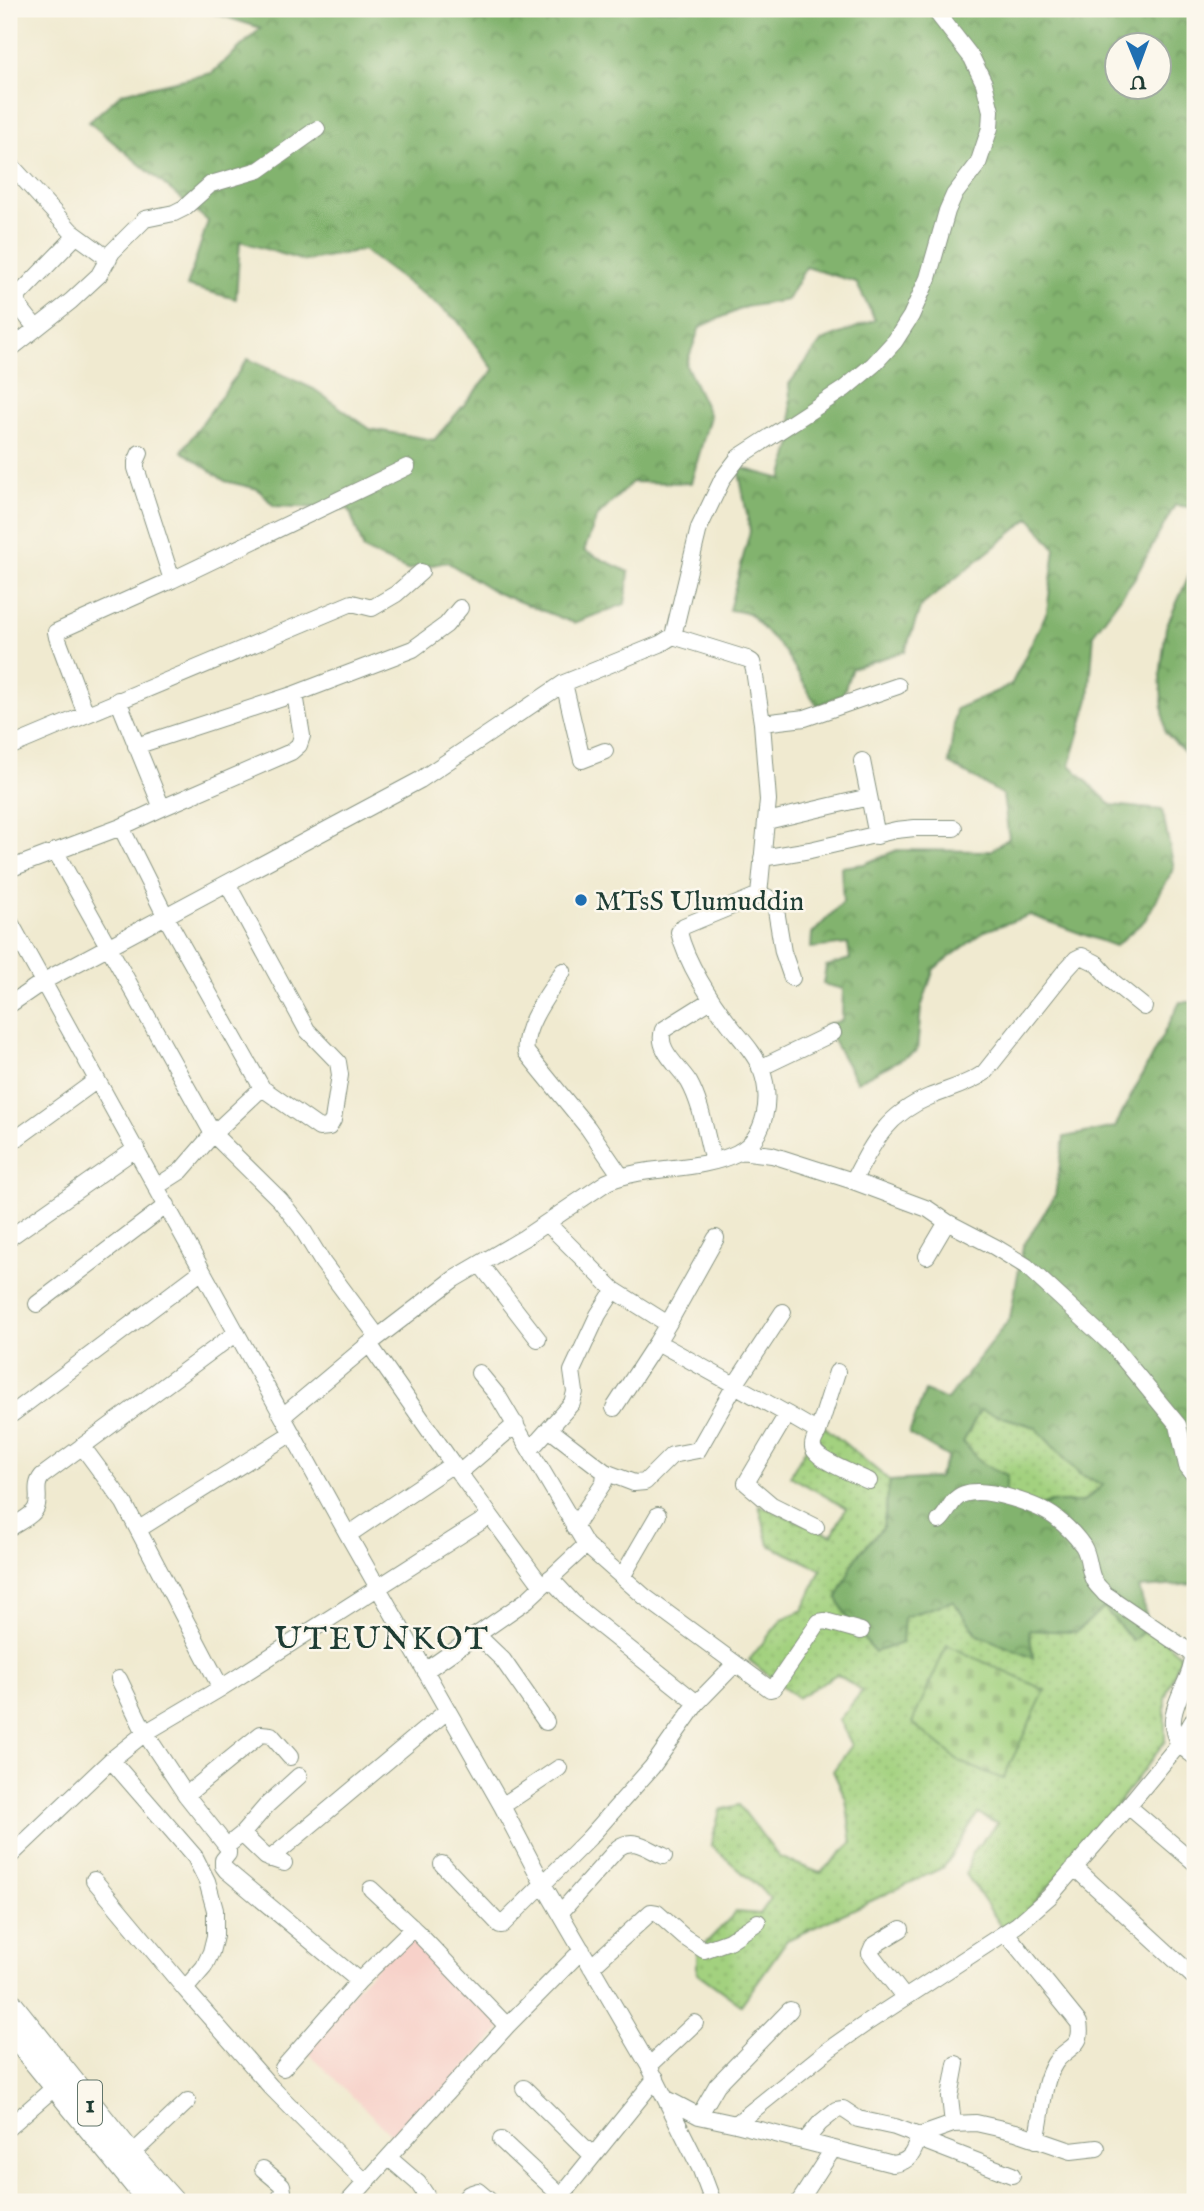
<svg xmlns="http://www.w3.org/2000/svg" width="1204" height="2211" font-family="'IM FELL English',serif">
	<defs>
		<pattern id="grass-dots" width="8" height="8" patternUnits="userSpaceOnUse" patternTransform="scale(1.75)"><rect width="8" height="8" fill="#a3d17f"/><path d="M2 2h.1M6 6h.1" fill="none" stroke="#8cb46e" stroke-width="1.8" stroke-linecap="round"/></pattern>
		<pattern id="forest-crowns" width="20" height="18" patternUnits="userSpaceOnUse" patternTransform="scale(1.75)"><rect width="20" height="18" fill="#82b36e"/><path d="M2 6a3 3 0 1 1 6 0M12 15a3 3 0 1 1 6 0" fill="none" stroke="#6a935b"/></pattern>
		<pattern id="cemetery-stones" width="16" height="16" patternUnits="userSpaceOnUse" patternTransform="scale(1.75)"><rect width="16" height="16" fill="#a3d17f"/><path d="M2 7V4a2 2 0 0 1 4 0v3zM10 15v-3a2 2 0 0 1 4 0v3z" fill="#8cb46e"/></pattern>
	</defs>
	<rect width="100%" height="100%" fill="#fbf7ec"/>
	<filter id="ink" filterUnits="userSpaceOnUse"><feTurbulence type="fractalNoise" baseFrequency=".0143" numOctaves="2"/><feDisplacementMap in="SourceGraphic" scale="14" xChannelSelector="R" yChannelSelector="G"/><feConvolveMatrix kernelMatrix="1 2 1 2 8 2 1 2 1" color-interpolation-filters="sRGB"/></filter>
	<filter id="wash" filterUnits="userSpaceOnUse"><feTurbulence type="fractalNoise" baseFrequency=".00686" numOctaves="4" result="noise"/><feDisplacementMap in="SourceGraphic" scale="28" xChannelSelector="R" yChannelSelector="G"/><feGaussianBlur stdDeviation="1.57" result="paint"/><feColorMatrix in="noise" values="0 0 0 0 0 0 0 0 0 0 0 0 0 0 0 0 0 1.4 0 .05"/><feComposite in="paint" operator="in"/></filter>
	<g filter="url(#wash)">
		<rect width="100%" height="100%" fill="#f0ead0"/>
		<path fill="#f7d1c9" d="M410,1930l95,94 -107,117 -96,-94z"/>
		<path fill="url(#grass-dots)" stroke="#61875a" stroke-width="2" d="M980,1410l55,17 44,47 24,11 -20,17h-32l-28,12 -19,-13 3,-26 -24,-11 -20,-22z
			M820,1423l70,58 -7,46 -27,30 48,60 49,-16 25,34 55,22 -4,-27 47,2 28,-24 29,32 16,-14 32,30 -16,42v43l-67,90 -76,86 -20,10 -36,-53 6,-22 26,-29 -20,-10 -34,54 -157,73 -46,65 -44,-32v-21l39,-40 24,2 11,-16 -60,-53 9,-35 19,-5 40,52 41,16 32,-30 -6,-44 -13,-28 19,-26 -13,-25 23,-29 -25,-17 -40,24 -48,-38 33,-41 21,-9 18,-41 -52,-24 -10,-40 73,30 14,-27 -56,-32z"/>
		<path fill="url(#forest-crowns)" stroke="#507851" stroke-width="2" fill-rule="evenodd" d="M200,9h995v499l-20,-3 -41,74 -40,54 -5,66 -19,66 41,40 51,5 12,58 -29,52 -30,26 -85,-31 -45,16 -51,38 -13,39 -4,43 -60,31 -33,-57 18,-4 1,-32 -20,-5 3,-18 24,-7 -2,-15 -37,4 1,-14 31,-32 -2,-35 23,-3 33,-14 93,1 19,-13 -6,-43 -54,-32 7,-54 55,-24 36,-73 8,-64 -25,-30 -109,88 -16,45 -53,17 -9,26 -26,12 -32,-54 -36,-39 -20,-3 21,-79 -12,-64 44,12 11,-40 -4,-55 33,-43 53,-21 -19,-38 -50,-15 -19,33 -42,7 -45,20 -14,38 24,51 -19,67 -59,-1 -35,35 -13,34 45,21 -4,32 -51,19 -77,-30 -50,-31 -40,8 -43,-20 -15,-41 -75,-3 -16,-17 -33,-8 -43,-30 66,-92 66,30 56,40 64,11 60,-70 -37,-50 -94,-70 -59,11 -64,-20 -4,58 -49,-13 21,-65 -119,-99 33,-29 90,-20 49,-45zM1116,46h42v42h-42z
			M1195,562v201l-30,-31 -5,-55 6,-50z
			M1180,1002h15v582l-56,4 10,38 -16,15 -29,-33 -28,24 -47,-2 4,28 -55,-23 -25,-34 -49,16 -2,26 -27,9 -24,-27 -14,-27 19,-41 27,-30 7,-46 48,-3 10,-21 -39,-23 16,-43 22,9 63,-82 13,-72 32,-50 9,-59 51,-10zM980,1410l55,17 44,47 24,11 -20,17h-32l-28,12 -19,-13 3,-26 -24,-11 -20,-22z"/>
		<path fill="url(#cemetery-stones)" stroke="#61875a" stroke-width="2" d="M947,1645l98,45 -42,89 -41,-16 -50,-40z"/>
	</g>
	<g filter="url(#ink)">
		<g fill="none" stroke-linecap="round" stroke-linejoin="round">
			<defs>
				<path id="minor" d="M9,163l63,69v8l-63,65
					M72,232l37,27
					M14,300l22,28
					M9,350l62,-49 28,-26 13,-23 33,-33 29,-6 10,-5 27,-24 48,-14 58,-41
					M140,453l-4,9v6l36,112
					M564,683l18,77 23,-9
					M86,714l-29,-77 -1,-5 116,-52 235,-113
					M762,723l43,-5 93,-32
					M136,746l159,-52 118,-45 33,-24 14,-17
					M9,747l343,-144 20,5 24,-14 25,-22
					M862,761l15,75
					M162,808l129,-56 8,-7 3,-9 -7,-42
					M767,821l102,-24
					M121,827l45,90 96,171 57,40 10,-1 4,-7 7,-45 -2,-13 -31,-32 -79,-145
					M55,851l158,283 -32,37 -25,16
					M762,858l48,-8 86,-20 19,-2h39
					M9,869l112,-42 41,-19 -44,-108
					M759,895l8,2 5,4 4,9 7,42 9,26
					M9,920l339,615 154,271 41,78 106,182 52,104 12,32
					M563,971c-13,21 -41,56 -37,81l62,76 33,48
					M711,1000l-48,30c-7,20 16,36 26,52 13,23 17,54 24,79
					M9,1005l35,-24 376,-201 144,-97 96,-39 13,-8 26,-108 24,-50 16,-21 105,-68 29,-24 22,-24 16,-25 17,-38 19,-67 7,-16 24,-31 12,-36 1,-17 -7,-28 -12,-25 -38,-49
					M760,1068l73,-35
					M262,1088l-49,46 67,66 21,27 22,36 55,74
					M9,1144l88,-64
					M740,1151l32,4 81,26c20,-38 33,-66 76,-84 19,-8 38,-12 55,-24l81,-102 11,-12 6,-3 14,7 17,19 31,25
					M853,1181l75,28 19,13 -20,34
					M947,1222l48,25 31,19 87,80 65,79 9,41 8,10
					M547,1223l67,67 54,34 -11,18 130,72 -41,69 26,22 44,22
					M9,1238l128,-90
					M480,1264l58,75
					M37,1304l130,-99
					M668,1324l48,-86
					M369,1344l90,129 83,113
					M614,1408l43,-66
					M12,1414l190,-143
					M787,1414l31,18c-2,4 -6,11 -5,15 1,12 45,29 56,34
					M283,1416l86,-72 85,-65 70,-41 83,-56c41,-18 89,-9 130,-29 30,-15 35,-56 24,-84 -6,-16 -21,-31 -31,-44 -19,-24 -44,-63 -51,-93l5,-6 75,-31 9,-95 -6,-77 -8,-53 -2,-8 -5,-3 -74,-23
					M549,1429l56,43 -1,10 -30,45
					M818,1432l19,-60
					M82,1446l42,57 97,185
					M530,1450l42,-47 3,-11 -3,-21 26,-56 16,-25
					M605,1472l29,11 11,-1 27,-27 26,-5 37,-65 48,-73
					M459,1473l57,-49
					M939,1521c10,-8 11,-22 25,-27 21,-8 75,11 92,24 9,7 20,18 27,28 7,11 5,24 11,35 3,5 8,9 11,13l88,60c1,28 -34,59 -14,89 3,5 11,10 16,14
					M9,1529c7,-6 23,-12 27,-21 5,-11 -3,-21 6,-32l194,-143
					M139,1529l153,-96
					M348,1535l105,-71
					M586,1545l59,52 125,92 4,-1 45,-66 6,-1 36,10
					M622,1577l36,-62
					M550,1578l28,30 119,95
					M478,1636l25,24 43,62
					M425,1671l102,-71 59,-55 -88,-149 -19,-23
					M119,1679l26,54 41,62 42,53v6l-5,6v6l3,4 133,111 49,-48 4,-6
					M111,1760l84,97 12,24 8,29v26l-4,16 -7,15 -19,22
					M186,1795l75,-61 10,1 19,22
					M502,1806l57,-38
					M1128,1806l67,57
					M242,1834l24,23 18,6
					M227,1846l15,-12 25,-29 32,-29
					M9,1857l102,-97 34,-27 76,-45 269,-172
					M270,1859l177,-148
					M442,1864l58,61h2l87,-87 63,-71 45,-64 37,-38
					M1074,1867l121,111
					M94,1880l91,109 86,98 94,95
					M371,1889l46,43 90,94
					M561,1912l57,-64c16,-12 29,1 46,8
					M901,1929l-28,17 -3,7 35,45
					M1007,1934l72,89c5,26 -13,23 -24,40 -14,22 -12,52 -19,77
					M591,1967l60,-55 6,1 27,24 20,13 25,-9 29,-19
					M649,2066l46,-43
					M283,2068l76,-87
					M524,2088l69,68
					M665,2098l34,18 37,8 92,-74 40,-28 149,-97 32,-28 79,-91 51,-62 16,-27
					M699,2116l18,-31 73,-75
					M736,2124l157,40c18,-2 21,-12 26,-28l8,6 85,33
					M953,2124l-3,-27 6,-33
					M9,2127l47,-41
					M501,2140l60,56
					M805,2141l15,-18 16,-13 7,-1 15,10 37,8 24,9 34,-12 23,-1 40,9 55,19 26,-3
					M131,2155l57,-54
					M389,2158l29,25 8,12
					M263,2169l19,16 1,6 -5,11
					M348,2202l159,-176 75,-76
					M462,2202l7,-8 9,-3 13,11
					M556,2202l100,-124
					M799,2202l34,-53
					M860,2202l1,-1"/>
				<path id="highway" d="M9,2002l122,153 42,47
					M9,2029l141,173"/>
			</defs>
			<use href="#minor" stroke="#889482" stroke-width="18"/>
			<use href="#highway" stroke="#889482" stroke-width="25"/>
			<use href="#minor" stroke="#fff" stroke-width="16"/>
			<use href="#highway" stroke="#fff" stroke-width="23"/>
		</g>
	</g>
	<circle fill="#1f6fb2" stroke="#fbf7ec" stroke-width="2.5" cx="581" cy="900" r="7"/>
	<g text-anchor="middle" stroke-width="5" stroke-linejoin="round" paint-order="stroke">
		<rect fill="#fbf7ec" stroke="#61756b" stroke-width="2" x="78" y="2080.5" width="24" height="45" rx="5"/>
		<g font-size="26" font-weight="bold" fill="#1f3d34">
			<text x="90" y="2112">1</text>
		</g>
		<g font-size="28" fill="#1f3d34" stroke="#fbf7ec" text-anchor="start">
			<text x="595" y="910">MTsS Ulumuddin</text>
		</g>
		<g font-size="32" letter-spacing="2" fill="#1f3d34" stroke="#fbf7ec">
			<text x="382" y="1649">UTEUNKOT</text>
		</g>
	</g>
	<rect width="1204" height="2211" fill="none" stroke="#fbf7ec" stroke-width="35"/>
	<g transform="translate(1138 66) rotate(179)"><circle r="33" fill="#fbf7ec" stroke="#a3ada2" stroke-width="2"/>
	<path d="M0-5L12 26L0 18L-12 26Z" fill="#1f6fb2"/>
	<text y="-10" font-size="19" font-weight="bold" text-anchor="middle" fill="#1f3d34">U</text>
	</g>
</svg>
